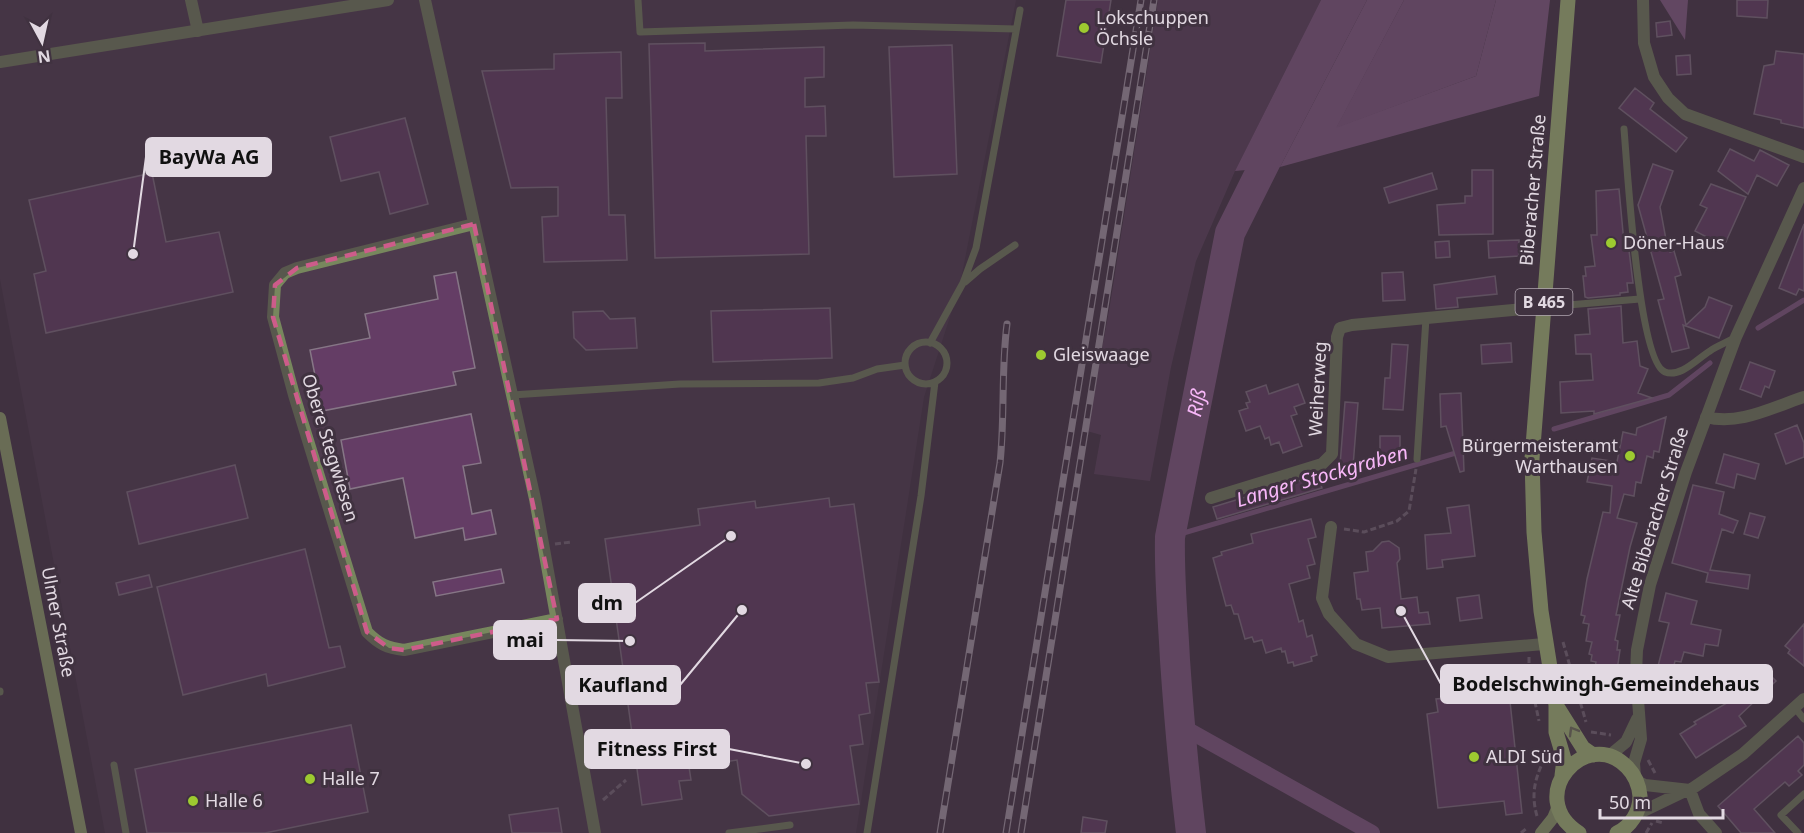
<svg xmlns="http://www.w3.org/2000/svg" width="1804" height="833" font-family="'Noto Sans',sans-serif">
	<rect width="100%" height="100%" fill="#403240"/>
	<path fill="#4d3a4d" d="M0,0h1016l-57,289 -35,108 -68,436h-751l-105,-554z"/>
	<path fill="#5c425c" d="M1158,0h163l-86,171 -39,90 -25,106 -21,114 -56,-7 7,-39 -14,-4 23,-126z"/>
	<path fill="#8c628c" d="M1367,0h37l-67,127 139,-51 20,-76h54l-11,96 -259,71z
		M1660,0h28l-3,40z"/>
	<path fill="#885e88" d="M1321,0h46l-87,167 -45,4z
		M1404,0h92l-20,76 -140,52z"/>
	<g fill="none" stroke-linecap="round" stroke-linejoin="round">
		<path stroke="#885e88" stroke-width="5" d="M1758,328l46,-28
			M1554,429l115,-34 41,-32
			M1170,537l313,-92"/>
		<path stroke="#885e88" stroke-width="16" d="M1179,725l193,108"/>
		<path stroke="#885e88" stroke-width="30" id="s1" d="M1191,833c-7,-58 -12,-115 -16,-173 -2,-41 -6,-82 -5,-123l60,-304 51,-102"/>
	</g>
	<path fill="#643d65" stroke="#867686" stroke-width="1.5" d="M1066,0h45l-10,63 -44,-7z
		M1737,0h31l-1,18 -30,-2z
		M1670,21l2,14 -15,2 -1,-14z
		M705,43v8l119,-4v30l-19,1v29l20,-1 1,30h-20l3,118 -154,4 -6,-214z
		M952,45l5,129 -63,3 -5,-130z
		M1776,51l28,3v74l-23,-5v-3l-27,-6 10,-48 10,-2z
		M621,52l1,46h-16l3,117h16l2,45 -83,2 -2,-45 16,-1v-29l-47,1 -29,-117 72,-2v-15z
		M1690,55l1,19 -14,1 -1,-19z
		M1635,88l19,15 -4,6 37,29 -11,14 -57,-44z
		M405,118l23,86 -38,10 -11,-42 -38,9 -11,-44z
		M1730,149l24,12 6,-11 29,15 -12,21 -20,-11 -9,19 -30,-23z
		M1653,164l20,7 -13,36 7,38h1l2,7 4,-1 7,24 -6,2 11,48 19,-18 4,-10 23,9 -13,32 -36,-13 6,23 -17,4 -14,-52 6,-1 -26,-94z
		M1472,170h21v64l-54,1 -2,-30 28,-2v-7h7z
		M152,173l14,69 53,-10 14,60 -187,41 -12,-59 12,-3 -17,-71z
		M1432,173l5,16 -48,14 -5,-15z
		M1711,184l35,13 -22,49 -29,-15 12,-23 -7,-3z
		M1619,189l5,54 3,-9 6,49h-6l1,9 -8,1v2l-32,3 -3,-1 -2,-21h3l-1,-9 10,-1 -4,-31h6l-1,-44z
		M1804,224v67l-5,-2 -3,6 -17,-7z
		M1519,240v16l-30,2 -1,-17z
		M1449,241l1,16 -14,1 -1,-16z
		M456,272l19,96 -22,4 3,13 -134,26 -12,-61 60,-12 -5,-24 73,-15 -4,-23z
		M1403,272l2,28 -22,1 -1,-28z
		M1495,276l2,18 -40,4 1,9 -22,2 -2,-24z
		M1621,306l2,37 14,-2 3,25 8,3 -10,24 14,5 -58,16v-3l-33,2 -1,-31 33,-2 -2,-26h-15l-1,-19 15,-1 -2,-25z
		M830,308l2,50 -119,4 -2,-51z
		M603,311l7,8 25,-1 2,30 -51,2 -12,-12 -1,-26z
		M1511,343l1,19 -30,2 -1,-19z
		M1392,344l16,1 -5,65 -20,-1 2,-31h5z
		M1750,362l25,9 -6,17 -4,-2 -4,11 -21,-8z
		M1298,384l7,19 -11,4 3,7 -6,2 11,30 -19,7 -4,-11 -8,3 -2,-8 -4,2 -5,-13 -14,5 -7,-20 9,-3 -2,-5 4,-1 -4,-10 20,-7 3,9z
		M1461,393l3,78 -4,1 -14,-46 -5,1 -1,-33z
		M1345,402l13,1 -6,76 -13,-1z
		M471,414l10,49 -18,3 9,48 19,-4 5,24 -31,6 -2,-12 -48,10 -12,-60 -53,11 -9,-49z
		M1666,417l-7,35 -5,-1 -1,7 -6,-2 -6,27 -5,-1 -2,14 -10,-2 -7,24 20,5 -7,24 -14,68h4l-5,25 3,1 -1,9h3l-4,27 -22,-5 2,-10 -5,-1 1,-6 -3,-1 3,-12 -6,-1 3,-17 -6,-1 2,-7 -4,-1 6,-36 16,-67 7,1 2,-27 -25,-4 5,-24 25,4 6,-30 13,3 1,-7z
		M1797,425l7,18v14l-18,7 -11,-30z
		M1380,436h20v23h-20z
		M1724,454l35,10 -4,15 -18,-5 -3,14 -18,-5z
		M235,465l13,53 -109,26 -12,-52z
		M1318,475l4,13 -105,31 -4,-12z
		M1693,485l31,7 -5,22 19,7 -5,12 -11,-4 -12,41 40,5 -2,14 -42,-7 2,-9 -36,-10z
		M829,498l1,9 24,-3 25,178 -13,1 4,30 -11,2 4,29 -13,2 9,58 -90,12 -27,-22 -5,-34 -48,7 2,13 -12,1 3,18 -40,6 -37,-266 95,-14 -2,-16 57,-8 1,7z
		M1469,505l6,51 -33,4 1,7 -16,2 -2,-34 26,-2 -4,-25z
		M1750,513l15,4 -7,21 -14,-4z
		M1311,519l5,18 -8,2 7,25 -8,2 3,12 -21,6 10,38 4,-2 4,17 5,-2 5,20 -6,2 1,4 -18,5 -1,-4 -5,1 -3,-12 -3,1 -1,-4 -15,5 -4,-13 -8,2 -2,-5 -7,2 -7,-25h-4l-3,-9 -5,1 -13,-48 9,-3 -1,-3 32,-9 -2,-9z
		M1389,541l10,7 1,11 -3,4 4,36 16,-2 2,16 9,-1 2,12 -48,4 -2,-20 -18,2 -2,-11h-3l-3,-26 14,-2 -2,-19 7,-1 9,-9z
		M305,549l24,99 11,-2 5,21 -77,19 -2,-12 -83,21 -26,-108z
		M501,569l3,14 -68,13 -3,-14z
		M149,575l3,12 -33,8 -3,-12z
		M1666,593l31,8 -6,23 30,6 -3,16 -13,-2 -2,12 -19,-4 -3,10 -6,-1 -4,17 -15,-4 13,-51 -10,-2z
		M1479,595l3,23 -22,3 -3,-23z
		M1804,624v42l-16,-13 2,-3 -5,-4z
		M1765,670l11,11 -37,35 7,10 -50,32 -16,-24 16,-10 -2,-2 40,-23z
		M1509,692l13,121 -16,2 -2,-14 -66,7 -11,-94 11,-2 -2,-13z
		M351,725l17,87 -103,21h-118l-12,-64z
		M1798,736l6,7v22l-6,6 4,4 -13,11 -4,-4 -31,27 21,24h-34l-23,-27z
		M558,808l4,25h-50l-3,-18z
		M1083,817l24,4 -2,12h-24z"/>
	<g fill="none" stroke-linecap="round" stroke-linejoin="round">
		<path stroke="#7c707c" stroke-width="3" stroke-dasharray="6 3" stroke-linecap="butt" d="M1344,529l20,3 33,-11 12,-10 7,-42
			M555,544l16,-2
			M1563,642l23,80
			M1529,657v17l10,47
			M1591,732l20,3
			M1648,760l7,13
			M603,800l23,-20
			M1537,816c-7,-24 -1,-41 10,-62
			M1656,821l7,2
			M1521,833l6,-5
			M1646,833l6,-10"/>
		<path stroke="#77875d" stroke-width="7" d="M638,0l2,32 213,-7 163,4
			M1624,129c3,34 14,233 41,243 16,6 33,-14 45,-21 7,-5 16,-8 24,-13
			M965,282l15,-13 35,-24
			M1544,307l96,-8
			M905 363a21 21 0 1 1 42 0a21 21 0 1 1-42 0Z
			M930,343l33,-60 13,-35 44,-238
			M512,395l168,-11 139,-1 34,-5 24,-9 28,-4
			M1417,459l9,-141
			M0,691v1
			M1795,708l9,11
			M114,765l12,68
			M729,833l61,-8
			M867,833l54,-337 14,-114
			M1798,833l-17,-18 23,-21"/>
		<path stroke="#77875d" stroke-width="12" d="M191,0l7,31
			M425,0l110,499 60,334
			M1643,0l1,43 10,34 14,21 17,16 119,43
			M0,62l388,-62
			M474,224l-177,44 -12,5 -10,12 -2,32 21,78 73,237c12,12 20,16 37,18l153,-31
			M1706,417c33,9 67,-10 98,-20
			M1211,498l111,-34 10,-10 5,-117 3,-9 12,-3 192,-18
			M1331,527l-9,71 7,16 27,30 32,13 156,-13
			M1609,756l17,-14 11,-23
			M1635,777l-1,-14 7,-24 -5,-65 1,-24 13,-65 36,-113 50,-135 68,-149
			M1637,781l8,4 45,5 53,-36 61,-55
			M1690,790l9,24 17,19
			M1635,815l50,-24"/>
		<path stroke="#9bb470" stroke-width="12" d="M0,418l81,415
			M1541,833l12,-15 5,-12"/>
		<path stroke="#b6d67e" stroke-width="15" d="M1556,705l27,43 10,7
			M1562,776l2,-17 -8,-27v-27l-15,-94 -7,-79 -2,-73 36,-459
			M1579,833c-56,-36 7,-108 48,-66 8,8 12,18 13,29 0,16 -9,30 -23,37"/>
		<defs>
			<path id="rail" d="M940,833l60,-370c5,-47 1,-93 7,-139
				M1006,833l135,-833
				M1021,833l133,-833"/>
		</defs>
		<use href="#rail" stroke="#b3a8b3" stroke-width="7"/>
		<use href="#rail" stroke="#403240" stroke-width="4.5" stroke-dasharray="14" stroke-linecap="butt"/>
	</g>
	<defs><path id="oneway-chevron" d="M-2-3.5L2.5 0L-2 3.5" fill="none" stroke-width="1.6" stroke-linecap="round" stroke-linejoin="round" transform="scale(1.5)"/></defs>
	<use stroke="#757c5c" href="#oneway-chevron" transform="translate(1573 731) rotate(-120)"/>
	<path d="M0 0H1804V833H0ZM474,224l83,395 -153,31 -15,-2 -22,-16 -94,-315 2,-32 22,-17z" fill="#403240" fill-opacity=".55" fill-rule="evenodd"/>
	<path fill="none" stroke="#cd5c8a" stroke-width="4.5" stroke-dasharray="12 8" stroke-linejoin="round" d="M474,224l83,395 -153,31 -15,-2 -22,-16 -94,-315 2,-32 22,-17z"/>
	<g fill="#9dca30" stroke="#403240" stroke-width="2">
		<circle cx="1084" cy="28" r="6"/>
		<circle cx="1611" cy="243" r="6"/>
		<circle cx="1041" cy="355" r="6"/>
		<circle cx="1630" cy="456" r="6"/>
		<circle cx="1474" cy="757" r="6"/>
		<circle cx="310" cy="779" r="6"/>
		<circle cx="193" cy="801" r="6"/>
	</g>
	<g text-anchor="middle" stroke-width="6" stroke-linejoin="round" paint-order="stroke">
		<rect fill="#403240" stroke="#b1a7b1" stroke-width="1.5" x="1515.5" y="289" width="57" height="26" rx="4.5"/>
		<g font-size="16" font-weight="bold" fill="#e2d9e2">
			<text x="1544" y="308">B 465</text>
		</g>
		<g font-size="18" fill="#e2d9e2" stroke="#403240" text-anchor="start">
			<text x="1096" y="24">Lokschuppen<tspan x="1096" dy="21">Öchsle</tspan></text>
			<text x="1623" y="249">Döner-Haus</text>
			<text x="1053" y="361">Gleiswaage</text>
			<text x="1618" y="452" text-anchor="end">Bürgermeisteramt<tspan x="1618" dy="21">Warthausen</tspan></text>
			<text x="1486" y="763">ALDI Süd</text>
			<text x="322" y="785">Halle 7</text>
			<text x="205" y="807">Halle 6</text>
		</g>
		<g font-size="18" fill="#e2d9e2" stroke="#403240">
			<text transform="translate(1533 190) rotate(-85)" y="6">Biberacher Straße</text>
			<text transform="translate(1318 389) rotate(-87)" y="6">Weiherweg</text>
			<text transform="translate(330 448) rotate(73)" y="6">Obere Stegwiesen</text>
			<text transform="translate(1655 518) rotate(-73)" y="6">Alte Biberacher Straße</text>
			<text transform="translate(58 622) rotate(79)" y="6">Ulmer Straße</text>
		</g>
		<g font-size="20" font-style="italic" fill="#f7b7f8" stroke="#403240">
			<text dy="7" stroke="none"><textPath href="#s1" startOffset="434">Riß</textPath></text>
			<text transform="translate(1322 476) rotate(-16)" y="7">Langer Stockgraben</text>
		</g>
	</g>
	<path fill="none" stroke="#e2d9e2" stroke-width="2" d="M133 254L146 157M731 536L635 603M630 641L556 640M1401 611L1441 684M742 610L680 685M806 764L729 749"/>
	<g fill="#e2d9e2" stroke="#403240" stroke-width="2">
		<circle cx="133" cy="254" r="6"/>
		<circle cx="731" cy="536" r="6"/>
		<circle cx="630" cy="641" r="6"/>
		<circle cx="1401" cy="611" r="6"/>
		<circle cx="742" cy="610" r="6"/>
		<circle cx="806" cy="764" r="6"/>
	</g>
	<g fill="#e2d9e2" stroke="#e2d9e2" stroke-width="2">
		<rect x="146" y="138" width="125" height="38" rx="6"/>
		<rect x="579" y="584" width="56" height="38" rx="6"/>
		<rect x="494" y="621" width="62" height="38" rx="6"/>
		<rect x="1441" y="665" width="331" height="38" rx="6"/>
		<rect x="566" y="666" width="114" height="38" rx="6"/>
		<rect x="585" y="730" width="144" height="38" rx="6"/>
	</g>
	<g font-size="20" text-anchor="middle" font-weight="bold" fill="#111">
		<text x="209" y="164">BayWa AG</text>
		<text x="607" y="610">dm</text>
		<text x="525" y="647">mai</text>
		<text x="1606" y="691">Bodelschwingh-Gemeindehaus</text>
		<text x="623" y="692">Kaufland</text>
		<text x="657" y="756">Fitness First</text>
	</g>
	<g transform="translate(42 42) rotate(172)" stroke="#403240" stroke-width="4.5" paint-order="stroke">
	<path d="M0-4.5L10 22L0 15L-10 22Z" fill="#e2d9e2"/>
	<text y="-9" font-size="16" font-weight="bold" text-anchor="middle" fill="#e2d9e2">N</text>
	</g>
	<path d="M1600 809v9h123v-9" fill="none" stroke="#e2d9e2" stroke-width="3"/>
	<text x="1609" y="809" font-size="18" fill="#e2d9e2" stroke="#403240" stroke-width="4.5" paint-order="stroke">50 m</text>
</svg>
